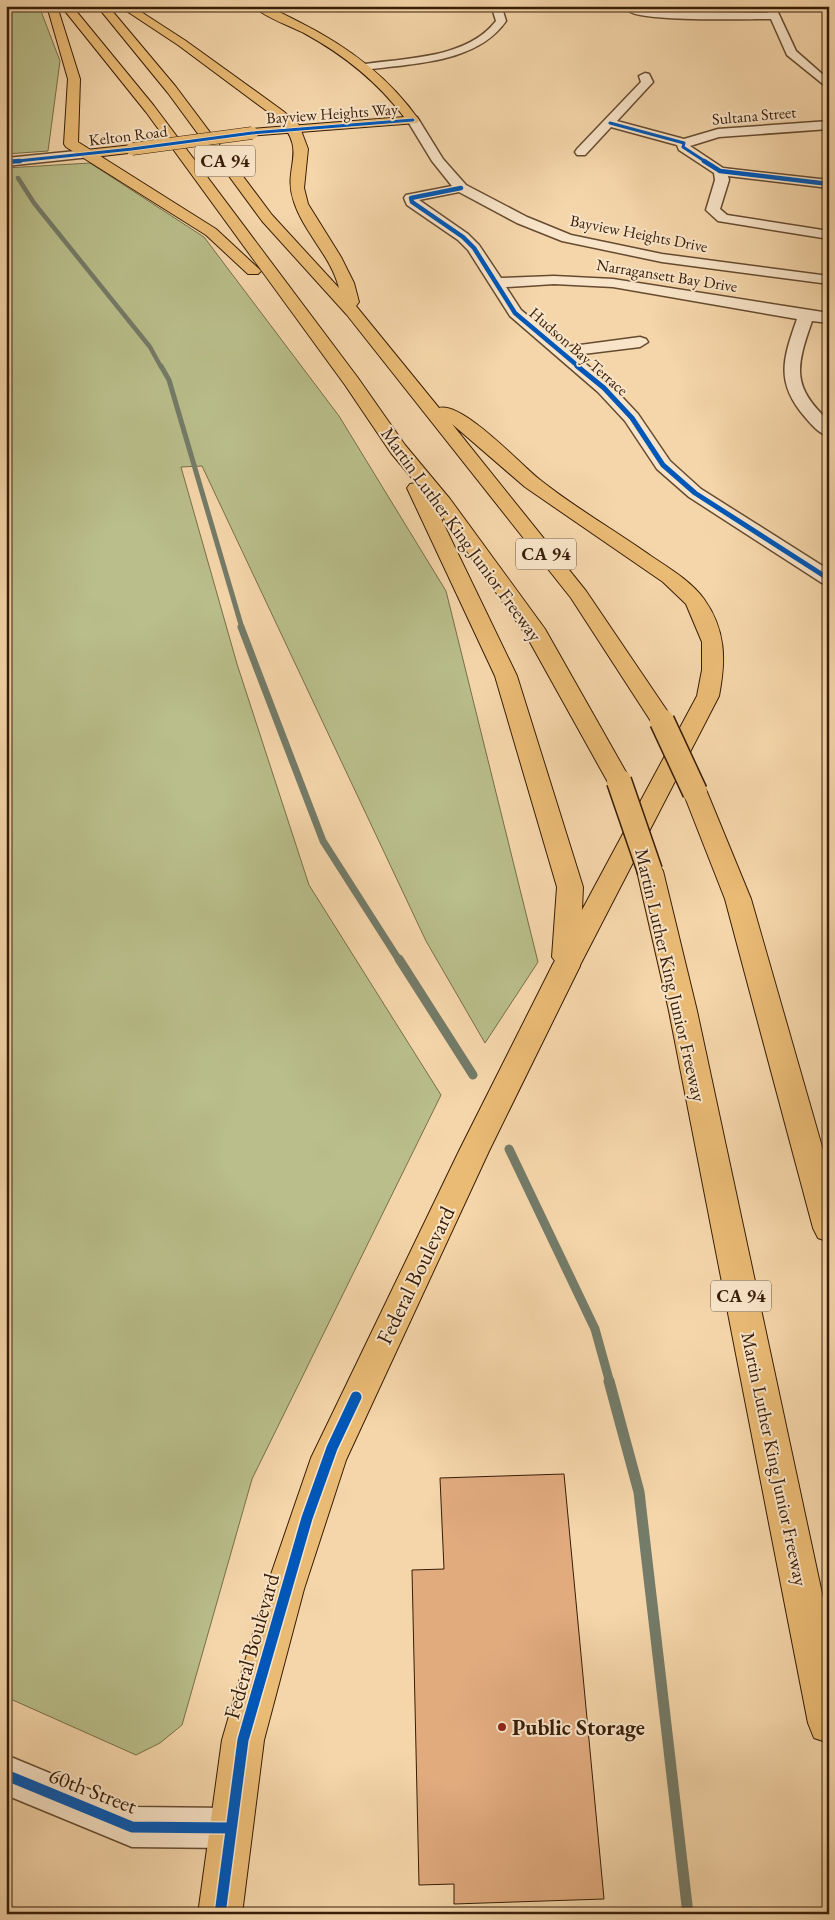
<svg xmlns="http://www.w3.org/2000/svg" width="835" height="1920" font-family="'EB Garamond',serif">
	<rect width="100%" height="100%" fill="#f5d6aa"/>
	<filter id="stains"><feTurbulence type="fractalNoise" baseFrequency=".004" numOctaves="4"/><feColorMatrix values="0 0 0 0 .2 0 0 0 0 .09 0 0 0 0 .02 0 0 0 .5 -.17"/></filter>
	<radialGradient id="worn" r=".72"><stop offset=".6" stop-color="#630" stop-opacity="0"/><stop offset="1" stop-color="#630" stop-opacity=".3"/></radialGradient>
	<path fill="#b9be8a" stroke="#786e48" d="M6,6h33l21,55 -12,90 -42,3z
		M90,163l114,74 135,179 107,175 92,371 -53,81 -59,-102 -224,-475 -21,1 56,197 72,221 132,210 -189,384 -70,246 -22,18 -24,12 -130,-58v-1529z"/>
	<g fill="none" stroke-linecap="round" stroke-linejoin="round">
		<path stroke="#747b68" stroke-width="3" d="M6,146l3,4"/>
		<path stroke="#747b68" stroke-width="4.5" d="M18,178l16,25 116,144 11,20"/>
		<path stroke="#747b68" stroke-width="5" d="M161,366l8,14 73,248"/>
		<path stroke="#747b68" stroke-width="7" d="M241,627l82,214 76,119"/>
		<path stroke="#747b68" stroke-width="9" d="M399,959l74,116
			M509,1149l86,180 15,54"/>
		<path stroke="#747b68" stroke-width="11" d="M609,1381l30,111 49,422"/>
	</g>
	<path fill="#e1ab7e" stroke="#371d07" d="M564,1474l40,425 -150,5v-20l-35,1 -7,-315 32,-1 -4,-91z"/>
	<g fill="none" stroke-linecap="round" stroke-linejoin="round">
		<defs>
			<path id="minor" d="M488,6l14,2 4,13c-30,43 -94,42 -141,49l-6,-3 6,-3c42,-6 103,-6 131,-43l-3,-10z
				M765,6h10l21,45 33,29v9l-42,-34 -16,-36c-23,0 -130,3 -142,-8l5,-3 20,3 114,2z
				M645,73l4,1 4,8 -36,39 67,18 34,-10 111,-8v8l-110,8 -29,9 33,22 106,12v8l-101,-12 1,4 -9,29 7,6 102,16v8l-111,-18 -12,-11 9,-30 -1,-7 -35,-23 -2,-5 -66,-18 -26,28h-8l-2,-3 2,-3 64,-67 -2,-6z
				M413,116l4,1 26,42 23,26 61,32 44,18 91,19 167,22v8l-167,-22 -100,-21 -45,-18 -58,-31 -40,8 49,34 11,11 22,33 53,-2 59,3 216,34v10l-17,-2c-16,46 -21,65 17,100v15c-10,-2 -18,-12 -24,-19 -30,-35 -22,-58 -8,-98l-184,-32 -59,-3 -48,3 15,23 44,37 75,-10 6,2 2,3 -8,5 -65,8 35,29 28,30 32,47 31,28 128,81v15l-7,-2 -133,-86 -32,-28 -32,-48 -27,-29 -88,-76 -42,-66 -10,-10 -51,-35 -3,-7 2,-3 46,-9 -20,-25 -25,-41z
				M86,150l6,4 -2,3 -84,9v-8z
				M6,1755l126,52 98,1 14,6 6,14 -6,14 -14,6 -98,-1 -126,-52z"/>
			<path id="major" d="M253,6c18,0 30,8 46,16 48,24 89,54 120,98l-2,3 -170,13 -1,-3 1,-3 5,-1 152,-12c-27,-36 -60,-62 -100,-84 -14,-7 -40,-16 -51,-27z
				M132,145l7,4 -2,3 -51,6 -7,-4 7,-4z
				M566,956l10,3 4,7 -91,185 -143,309 -42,129 -40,151 -22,174h-44l24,-174 44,-151 45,-131 148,-307 93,-185 4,-7z"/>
			<path id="highway" d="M47,6h10l23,73 -2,63 138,87 42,39 3,3 -3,3h-10l-42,-39 -140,-88 -2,-3 4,-65z
				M61,6h11l82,100 204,272 47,67 45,54 95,130 86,152 -3,5 -9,3 -9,-3 -84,-151 -91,-129 82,170 66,211 -1,23 115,-214 5,-26v-28l-16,-38 -23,-22 -138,-95 -73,-63 134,167 88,130 -4,5 -8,2 -8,-2 -83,-128 -224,-283 -85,-94 -94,-128 -71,-87h11l68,81 96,128 67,73c-8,-32 -35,-55 -45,-86 -13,-36 17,-51 -19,-85l-97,-72 -59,-39h13l54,35 97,70 16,14 9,24 -4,39 4,16 33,53 13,26 5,19 -3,4 83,102c24,-6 80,55 100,71 35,28 75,51 112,77 18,12 40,25 53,43 22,31 22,61 15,97l-143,277 -10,3 -10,-3 -4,-7 3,-5 -3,-4 5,-70 -62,-211 -88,-188 3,-4 6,-1 -25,-30 -46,-68 -199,-273z
				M695,784l9,2 3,6 44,107 78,272v71l-11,-4 -5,-10 -88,-329 -42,-107 3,-6z
				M650,862l9,3 4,6 34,140 132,615v117l-15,-5 -6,-15 -139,-712 -32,-140 4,-6z"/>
		</defs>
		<use href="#minor" stroke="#664b30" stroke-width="3"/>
		<use href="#major" stroke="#371d07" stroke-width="2"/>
		<use href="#highway" stroke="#371d07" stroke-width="2"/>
		<use href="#minor" fill="#f8e4c8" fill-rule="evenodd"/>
		<use href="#major" fill="#eabb75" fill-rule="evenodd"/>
		<use href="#highway" fill="#eabb75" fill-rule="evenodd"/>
		<defs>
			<path id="major-bridge" d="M132,149l120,-16"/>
			<path id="highway-bridge" d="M662,721l33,71
				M619,781l31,90"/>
		</defs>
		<use href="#major-bridge" stroke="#371d07" stroke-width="13" stroke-linecap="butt"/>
		<use href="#highway-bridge" stroke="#371d07" stroke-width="27" stroke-linecap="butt"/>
		<use href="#major-bridge" stroke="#eabb75" stroke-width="12"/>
		<use href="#highway-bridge" stroke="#eabb75" stroke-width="24"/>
		<defs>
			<path id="cycleway-far3" d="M610,123l74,20 -1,4 23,15
				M8,162l124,-13 120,-16 161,-13"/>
			<path id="cycleway-far2" d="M704,161l16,10 109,13
				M6,162l14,-1
				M461,188l-50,10 1,4 51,35 11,11 41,65 64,54"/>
			<path id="cycleway-far1" d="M577,366l27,22 28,30 31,47 32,28 134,86"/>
			<path id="cycleway" d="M6,1775l126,52 98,1
				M220,1914l23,-174 64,-222 25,-70 24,-51"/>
		</defs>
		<use href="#cycleway-far3" stroke="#f8e4c8" stroke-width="4.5"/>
		<use href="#cycleway-far2" stroke="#f8e4c8" stroke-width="6"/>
		<use href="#cycleway-far1" stroke="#f8e4c8" stroke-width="7"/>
		<use href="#cycleway" stroke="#f8e4c8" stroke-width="14"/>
		<use href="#cycleway-far3" stroke="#0057b8" stroke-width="3"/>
		<use href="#cycleway-far2" stroke="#0057b8" stroke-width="4.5"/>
		<use href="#cycleway-far1" stroke="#0057b8" stroke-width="5"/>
		<use href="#cycleway" stroke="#0057b8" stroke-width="11"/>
	</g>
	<circle fill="#8f2418" stroke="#f8e4c8" stroke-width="2" cx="502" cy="1727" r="5"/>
	<g text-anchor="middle" stroke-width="4" stroke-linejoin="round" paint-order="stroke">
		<g font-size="16" fill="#371d07" stroke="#f8e4c8">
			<text transform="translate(332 113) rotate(-4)" y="6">Bayview Heights Way</text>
			<text transform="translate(754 115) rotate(-5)" y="6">Sultana Street</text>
			<text transform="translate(128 135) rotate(-7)" y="6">Kelton Road</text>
			<text transform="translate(639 233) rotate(11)" y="6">Bayview Heights Drive</text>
			<text transform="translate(667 275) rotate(9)" y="6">Narragansett Bay Drive</text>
			<text transform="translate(579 351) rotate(41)" y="6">Hudson Bay Terrace</text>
		</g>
		<g fill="#f8e4c8" stroke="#715941" stroke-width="1">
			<rect x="195" y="145.5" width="60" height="31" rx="4"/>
			<rect x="516" y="538.5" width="60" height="31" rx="4"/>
			<rect x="711" y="1280.5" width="60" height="31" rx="4"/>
		</g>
		<g font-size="18" font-weight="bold" fill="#371d07">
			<text x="225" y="167">CA 94</text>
			<text x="546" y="560">CA 94</text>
			<text x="741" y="1302">CA 94</text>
		</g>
		<g font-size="19" fill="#371d07" stroke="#f8e4c8">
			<text transform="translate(462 534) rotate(54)" y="7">Martin Luther King Junior Freeway</text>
			<text transform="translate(671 975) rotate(77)" y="7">Martin Luther King Junior Freeway</text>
			<text transform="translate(775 1459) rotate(78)" y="7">Martin Luther King Junior Freeway</text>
		</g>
		<g font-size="22" fill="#371d07" stroke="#f8e4c8">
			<text transform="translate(415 1275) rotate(-64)" y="8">Federal Boulevard</text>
			<text transform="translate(251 1646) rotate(-74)" y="8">Federal Boulevard</text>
			<text transform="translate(93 1790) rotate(21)" y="8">60th Street</text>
		</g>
		<g font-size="22" font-weight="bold" fill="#371d07" stroke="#f8e4c8" text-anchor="start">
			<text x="512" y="1735">Public Storage</text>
		</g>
	</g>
	<rect width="835" height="1920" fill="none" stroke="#f5d6aa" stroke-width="25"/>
	<rect x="8" y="8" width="820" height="1905" fill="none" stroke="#371d07" stroke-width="2.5"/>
	<rect x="12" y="12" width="810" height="1895" fill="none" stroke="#371d07"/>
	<rect width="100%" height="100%" filter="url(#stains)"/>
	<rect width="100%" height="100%" fill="url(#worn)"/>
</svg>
